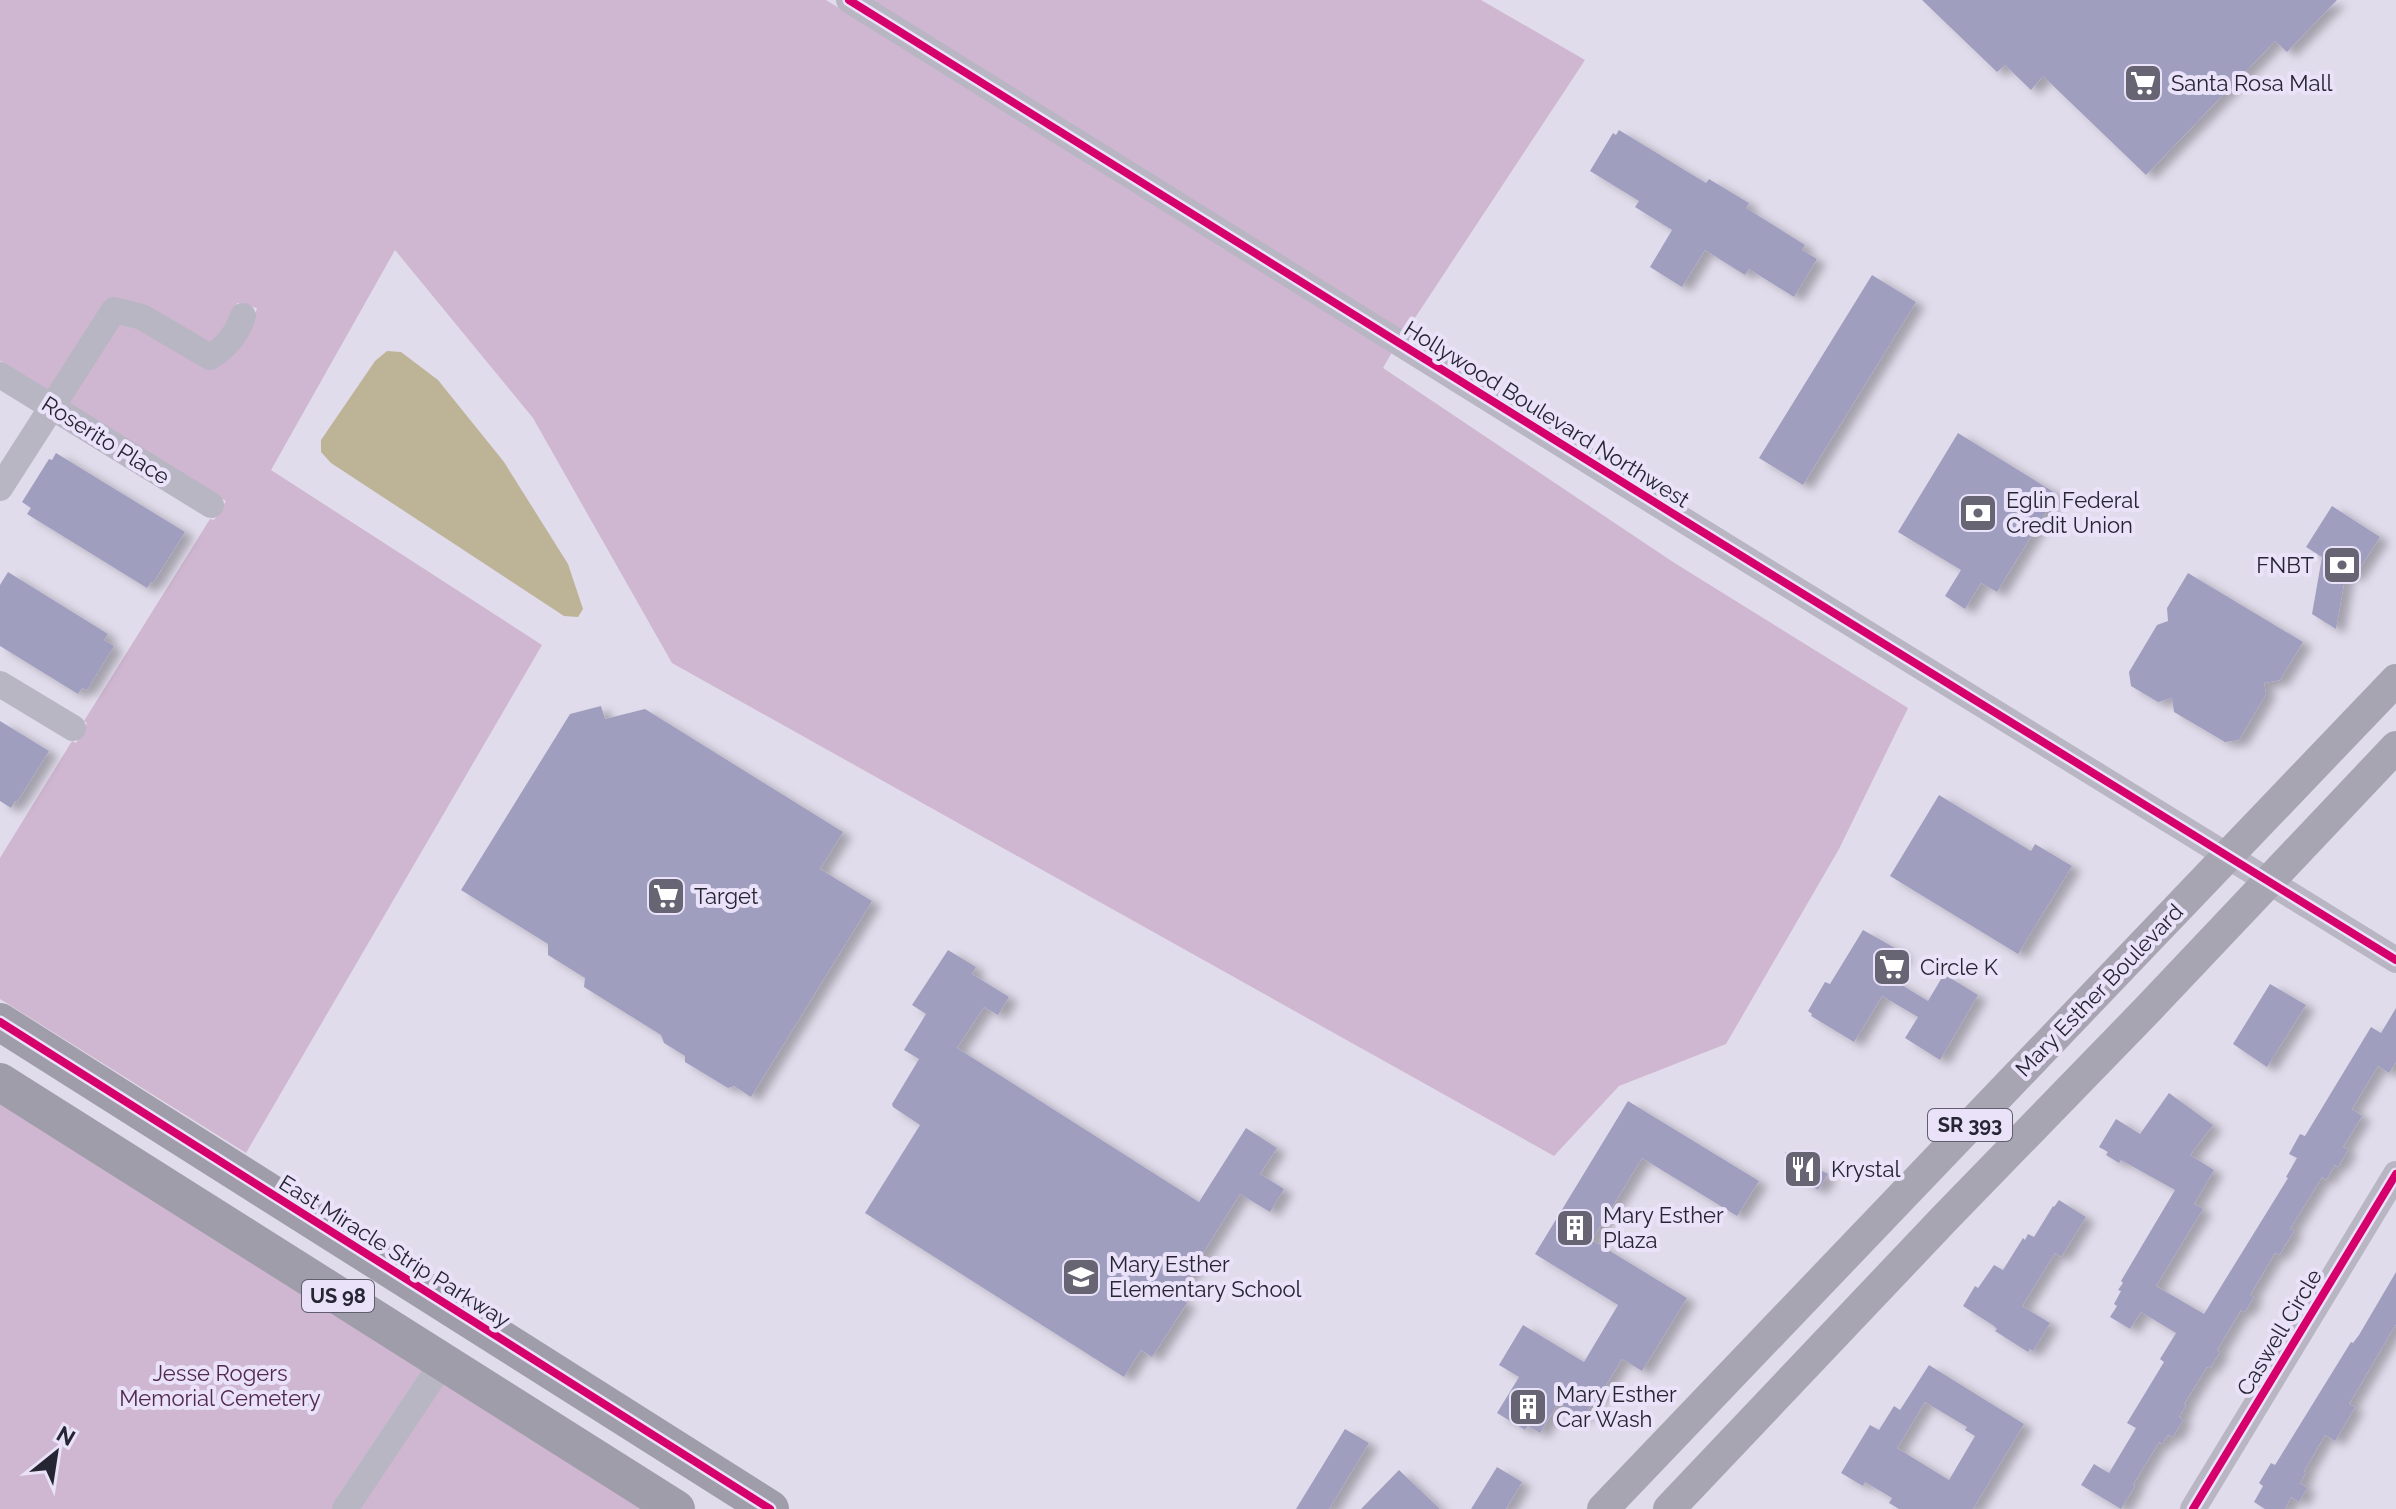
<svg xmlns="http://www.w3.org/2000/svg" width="2396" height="1509" font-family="Raleway,sans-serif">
	<defs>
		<filter id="shadow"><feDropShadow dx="9" dy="5" stdDeviation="4" flood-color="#0004"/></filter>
	</defs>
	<rect width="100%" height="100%" fill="#e1dceb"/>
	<path fill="#cfb6d1" d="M0,0h826l566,352 -9,16 290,194 235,146 -69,141 -113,195 -107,42 -65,70 -882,-493 -139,-245 -138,-168 -124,220 271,175 -296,508 -246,-154v-141l72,-117 4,2 11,-20 -3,-2 126,-202 4,1 12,-19 -160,-99 51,-79 20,5 67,39 47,-41 6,-18 -20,-5 -6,17 -19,24 -64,-37 -31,-8 -68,92 -49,-30z
		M871,0h610l104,60 -180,273z
		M0,1104l425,266 -92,139h-333z
		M443,1380l211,129h-296z"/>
	<path fill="#bdb498" d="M387,351l14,1 37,28 66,82 64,102 15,45 -5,8 -14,-1 -233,-153 -10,-11v-12l54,-79z"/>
	<path fill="#a09ebf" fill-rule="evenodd" filter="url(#shadow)" d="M1922,0h415l-50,52 -12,-11 -129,134 -103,-99 -12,14 -26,-25 -8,7z
		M1619,130l87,53 3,-4 40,24 -3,5 59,37 -3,5 15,9 -23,38 -45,-28 -4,6 -40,-25 -23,37 -32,-20 22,-37 -37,-23 4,-6 -49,-30 23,-38 3,2z
		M1872,275l44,27 -113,183 -44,-27z
		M1958,433l99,61 -60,98 -16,-9 -16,26 -20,-13 16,-26 -63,-38z
		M56,453l129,79 -32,51 -2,-1 -4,6 -120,-74 4,-6 -9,-6 27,-43 3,1z
		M2332,506l48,31 -26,40 -8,-5 -10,57 -24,-15 10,-57 -16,-10z
		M8,572l100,62 -4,6 10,6 -27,44 -5,-2 -4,6 -78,-48v-61z
		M2188,573l115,69 -23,38 -16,3 2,11 -27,46 -14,2 -51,-30 -2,-14 -14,4 -27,-16 -2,-14 28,-47 11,-4 -1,-13z
		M601,706l4,13 40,-10 198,123 -23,37 52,32 -121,196 -17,-11 -6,2 -43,-26v-6l-21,-13 -3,-8 -77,-48 1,-9 -37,-23v-11l-87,-54 109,-176z
		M0,721l49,30 -32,51 -2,-1 -4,7 -11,-7z
		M1939,795l92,56 4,-7 37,22 -54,88 -128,-78z
		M1863,930l41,23 -15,24 39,24 16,-27 34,21 -38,65 -35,-22 13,-21 -36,-21 -28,46 -43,-26 1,-2 -4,-3 17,-29 5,2z
		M948,950l28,17 -4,7 37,23 -11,18 -14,-8 -27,41 242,154 47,-74 31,20 -17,26 24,15 -14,23 -30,-18 -64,102 11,7 -35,54 -11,-7 -17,27 -259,-164 55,-88 -27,-18 -1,-3 27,-45 -15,-9 22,-36 -14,-9z
		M2270,984l36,21 -39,62 -34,-23z
		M2396,1008v54l-7,11 -11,-7 -26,43 10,7 -19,31 5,3 -10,17 -3,-2 -9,15 -4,-3 -32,52 4,2 -15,24 -4,-2 -25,42 4,2 -9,15 -4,-2 -24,40 3,2 -10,16 -3,-1 -23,37 2,1 -7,12 4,3 -10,17 -5,-2 -6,9 -3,-2 -26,43 2,1 -14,23 -40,-24 13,-21 15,9 27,-45 -9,-5 37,-61 -4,-3 16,-26 -35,-21 -11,17 -20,-12 7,-11 -3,-2 7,-13 -3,-1 5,-7 -2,-2 54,-91 -54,-30 -2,3 -13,-8 2,-3 -9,-5 17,-28 24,15 29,-41 44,32 -23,30 24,15 -20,34 9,5 -47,77 48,28 84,-136 -2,-1 11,-19 -8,-4 11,-20 5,2 66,-109 10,6z
		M1628,1101l131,80 -22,35 -95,-58 -50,82 95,58 -45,73 -20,-12 -27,44 -2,-1 -10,16 -25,-15 -18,30 -12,-7 -3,4 -28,-17 22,-36 -20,-12 24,-40 61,37 34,-57 -83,-51z
		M1785,1152l43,22 -10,16 -16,-9z
		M2059,1200l27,17 -25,40 -6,-4 -33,53 28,17 -17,28 -3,-2 -2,3 -33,-21 2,-2 -3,-3 -31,-20 12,-20 3,2 16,-23 9,5 20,-32 2,2 3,-6 6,3 19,-31 1,1z
		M2396,1272v52l-47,80 6,3 -20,34 -10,-6 -21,36 2,1 -6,11 7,5 -8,14 -8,-5 -6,12h-20l-11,-7 9,-16 -4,-3 12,-20 4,2 76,-123 2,1 6,-8z
		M1929,1365l95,59 -51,85h-74l-10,-6 3,-5 -27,-16 -2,4 -22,-13 29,-48 9,5 15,-24 6,4zM1925,1402l42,25 -2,3 10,6 -26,44 -52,-32z
		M1345,1429l24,14 -40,66h-33z
		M1497,1467l25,15 -16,27h-35z
		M1399,1470l41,39h-79z"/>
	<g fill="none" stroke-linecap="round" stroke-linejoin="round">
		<path stroke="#b9b6c4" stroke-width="26" d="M849,0l831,518 716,442
			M0,375l211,130
			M0,488l114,-178 28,7 68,40c17,-10 27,-23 33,-41
			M0,684l73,44
			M345,1509l98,-147
			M2193,1509l203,-335"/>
		<path stroke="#a8a5b2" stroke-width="32" d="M1603,1509l793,-829
			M1669,1509l275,-290 205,-211 247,-261"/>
		<path stroke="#a09daa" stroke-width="38" d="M0,1022l770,487
			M0,1082l676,427"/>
		<defs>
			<path id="cycleway" d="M849,0l831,518 716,442
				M0,1022l770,487
				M2193,1509l203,-335"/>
		</defs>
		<use href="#cycleway" stroke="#e9e2f9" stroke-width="13"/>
		<use href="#cycleway" stroke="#d6006c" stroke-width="8"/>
	</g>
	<defs>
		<symbol id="supermarket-square" viewBox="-11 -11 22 22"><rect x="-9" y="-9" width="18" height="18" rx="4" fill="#676573" stroke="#e9e2f9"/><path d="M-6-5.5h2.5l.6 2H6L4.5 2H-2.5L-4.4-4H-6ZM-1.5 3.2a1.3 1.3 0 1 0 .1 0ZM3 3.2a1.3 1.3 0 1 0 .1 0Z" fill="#fff"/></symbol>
		<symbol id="bank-square" viewBox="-11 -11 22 22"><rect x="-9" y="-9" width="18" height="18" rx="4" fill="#676573" stroke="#e9e2f9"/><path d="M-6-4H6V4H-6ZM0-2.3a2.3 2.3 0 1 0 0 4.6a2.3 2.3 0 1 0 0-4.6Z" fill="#fff"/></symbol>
		<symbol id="restaurant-square" viewBox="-11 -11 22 22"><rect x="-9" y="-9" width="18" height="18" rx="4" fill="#676573" stroke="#e9e2f9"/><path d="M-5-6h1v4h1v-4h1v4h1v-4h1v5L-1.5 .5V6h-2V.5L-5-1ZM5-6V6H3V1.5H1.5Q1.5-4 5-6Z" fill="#fff"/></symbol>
		<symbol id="building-square" viewBox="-11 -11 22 22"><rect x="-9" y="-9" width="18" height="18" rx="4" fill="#676573" stroke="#e9e2f9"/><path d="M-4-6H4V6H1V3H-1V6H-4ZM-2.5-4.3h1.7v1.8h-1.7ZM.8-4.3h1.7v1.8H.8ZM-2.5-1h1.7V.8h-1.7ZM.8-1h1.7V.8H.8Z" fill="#fff"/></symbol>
		<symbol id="school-square" viewBox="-11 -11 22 22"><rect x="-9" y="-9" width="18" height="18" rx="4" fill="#676573" stroke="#e9e2f9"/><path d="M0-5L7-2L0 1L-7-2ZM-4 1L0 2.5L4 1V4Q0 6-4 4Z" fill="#fff"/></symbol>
	</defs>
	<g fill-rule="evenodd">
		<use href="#supermarket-square" x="2121" y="61" width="44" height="44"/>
		<use href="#bank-square" x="1956" y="491" width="44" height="44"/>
		<use href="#bank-square" x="2320" y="543" width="44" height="44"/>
		<use href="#supermarket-square" x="644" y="874" width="44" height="44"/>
		<use href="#supermarket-square" x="1870" y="945" width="44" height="44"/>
		<use href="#restaurant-square" x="1781" y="1147" width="44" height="44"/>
		<use href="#building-square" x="1553" y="1206" width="44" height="44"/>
		<use href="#school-square" x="1059" y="1255" width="44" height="44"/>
		<use href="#building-square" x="1506" y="1385" width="44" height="44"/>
	</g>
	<g text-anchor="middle" stroke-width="8" stroke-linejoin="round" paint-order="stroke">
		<g fill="#e9e2f9" stroke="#605e6e" stroke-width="2">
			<rect x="1928" y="1109" width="84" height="32" rx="6"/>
			<rect x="302" y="1280" width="72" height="32" rx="6"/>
		</g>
		<g font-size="20" font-weight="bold" fill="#262533">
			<text x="1970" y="1132">SR 393</text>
			<text x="338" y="1303">US 98</text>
		</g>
		<g font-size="22" fill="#262533" stroke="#e9e2f9" text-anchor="start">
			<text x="2171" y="91">Santa Rosa Mall</text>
			<text x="2006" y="508">Eglin Federal<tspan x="2006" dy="25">Credit Union</tspan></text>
			<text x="2314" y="573" text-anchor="end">FNBT</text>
			<text x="694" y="904">Target</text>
			<text x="1920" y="975">Circle K</text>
			<text x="1831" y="1177">Krystal</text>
			<text x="1603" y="1223">Mary Esther<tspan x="1603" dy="25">Plaza</tspan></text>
			<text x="1109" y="1272">Mary Esther<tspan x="1109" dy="25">Elementary School</tspan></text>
			<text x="1556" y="1402">Mary Esther<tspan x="1556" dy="25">Car Wash</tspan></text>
		</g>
		<g font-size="22" fill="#262533" stroke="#e9e2f9">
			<text transform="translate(1547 414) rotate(32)" y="8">Hollywood Boulevard Northwest</text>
			<text transform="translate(106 440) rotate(32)" y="8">Roserito Place</text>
			<text transform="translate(2099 990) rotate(-46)" y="8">Mary Esther Boulevard</text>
			<text transform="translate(395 1251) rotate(32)" y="8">East Miracle Strip Parkway</text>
			<text transform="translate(2279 1332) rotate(-59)" y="8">Caswell Circle</text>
		</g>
		<g font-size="22" fill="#52284d" stroke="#e9e2f9">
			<text x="220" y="1381">Jesse Rogers<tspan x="220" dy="25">Memorial Cemetery</tspan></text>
		</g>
	</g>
	<g transform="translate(56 1453) rotate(30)" stroke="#e9e2f9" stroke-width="6" paint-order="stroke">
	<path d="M0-6L14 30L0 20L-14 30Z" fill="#262533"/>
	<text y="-12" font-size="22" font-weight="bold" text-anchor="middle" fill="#262533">N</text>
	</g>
</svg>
